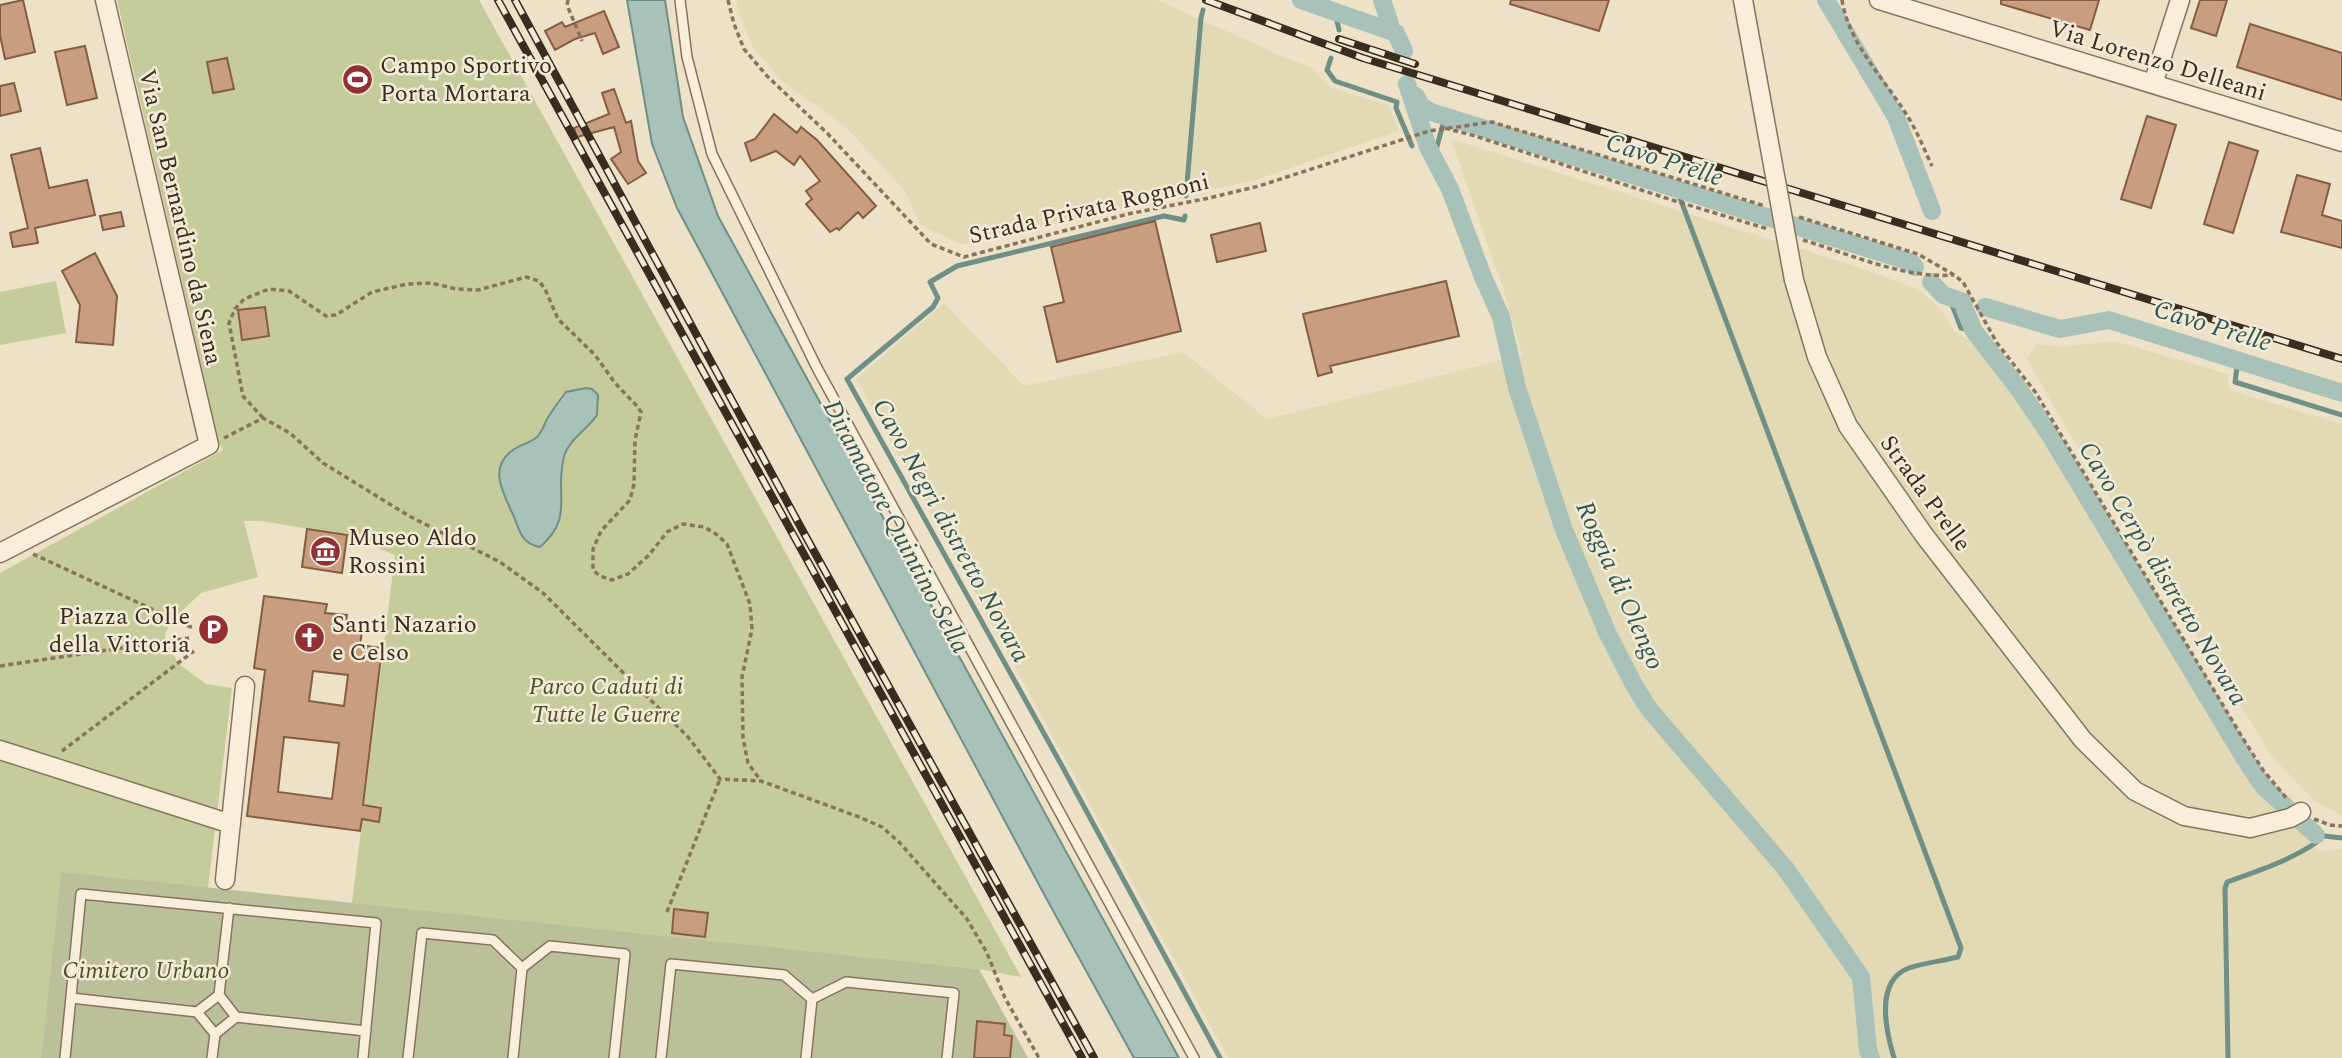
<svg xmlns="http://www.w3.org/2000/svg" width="2342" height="1058" font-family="Spectral,serif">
	<rect width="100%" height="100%" fill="#ede1c7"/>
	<path fill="#e2dab5" d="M737,0h420l136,61 16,5 22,22 58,17 10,26 -144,49 -293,65 -41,-20 -17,-35 -58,-63 -65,-47 -28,-33 -15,-35z
		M1451,139l410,129 59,22 22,21 13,21 19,11 64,85 83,140 134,216 44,45 19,23 24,-3v209h-1114l-292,-536 -80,-143 88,-76 80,83 159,-34 84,67 255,-64 -18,-64z
		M2114,341l114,33 1,16 113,34v392l-26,-14 -43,-44 -211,-337 -35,-62 10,-15 25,3z"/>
	<path fill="#c6cb9b" d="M117,0h362l542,977 -42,-8 -627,-66 43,-348 -48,-20 -86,-14h-17l14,56 -57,16 -30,28 -6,14 1,9 14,21 26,19 26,4 -24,200 -147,-15 -20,185h-41v-485l223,-123 -4,-7z
		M56,281l10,52 -66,12v-53z"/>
	<path fill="#bcc09a" d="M61,872l918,97 49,89h-987z"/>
	<path fill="#a8c1b9" stroke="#6f8f87" stroke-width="2" d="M627,0h38l18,117 35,99 461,842h-45l-89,-162 -368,-688 -25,-64z
		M586,388l6,1 6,6 -1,20c-9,14 -29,25 -33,42 -10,37 11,60 -24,90 -18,-3 -20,-15 -26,-30 -10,-23 -27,-49 -1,-67 7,-5 17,-7 24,-13 5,-5 7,-12 10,-18 6,-10 12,-18 19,-27z"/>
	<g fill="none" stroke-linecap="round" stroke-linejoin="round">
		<path stroke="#6f8f87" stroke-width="5" d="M1335,12l4,18
			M1331,58l-4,12 8,11 62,21 -1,6 16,38
			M1434,157l11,-40
			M1677,190l284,758 -3,9c-16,4 -34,6 -49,11 -35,13 -23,63 -15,90
			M1186,196l15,-178 2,-8
			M1185,216l-1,4 -20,-4 -207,50 -27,16 8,16 -5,9 -86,72 215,387 158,292
			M1949,297l12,31 13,3
			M2238,360l-3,22 107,33
			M2228,1058l-3,-169 2,-7c31,-11 62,-21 90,-40l-1,-7 26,3"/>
		<path stroke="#a8c1b9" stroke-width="18" d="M1301,0l95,33 8,18
			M1382,0l8,24
			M1826,0l70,117 36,94
			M1407,84l21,63 22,42 33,88 18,40 16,71 47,142 43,102 27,53 15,24 136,159 76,109 7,73 3,8
			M1416,96l5,10 10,6 480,150 4,5
			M1931,282l12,13 21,7
			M1985,307l75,22 49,-9 233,73
			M1965,310l9,21 44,57 32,47 195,324 18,27 53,49"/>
	</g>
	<path fill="#c99d7f" stroke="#865d44" stroke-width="2" fill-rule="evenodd" d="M23,0l12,52 -30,7 -5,-24v-30z
		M1511,0h98l-10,31 -89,-27z
		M2001,0h98l-9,30 -89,-26z
		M2200,0h27l-11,36 -25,-8z
		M604,11l15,36 -16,7 -8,-21 -20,6 -20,11 -10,-19 17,-9 3,5z
		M2250,24l92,29v47l-105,-33z
		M85,46l12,52 -30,7 -12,-53z
		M227,58l7,31 -21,4 -6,-31z
		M14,83l7,28 -21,5v-30z
		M614,89l12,34 5,-2 7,40 8,12 -18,11 -17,-25 10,-7 -7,-25 -37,10 -3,-9 35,-14 -7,-21z
		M774,114l23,19 4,-6 16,13 59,66 -13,12 -5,-6 -19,18 -2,-2 -7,4 -24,-28 6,-5 -6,-8 14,-10 -20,-25 -6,9 -18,-14 -25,10 -6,-18 10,-4z
		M2147,116l29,9 -25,83 -30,-9z
		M2229,142l29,9 -25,82 -29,-9z
		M40,148l9,40 38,-8 8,35 -60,13 3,15 -25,4 -3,-14 18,-5 -17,-73z
		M2297,175l33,9 -8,31 20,6v27l-61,-16z
		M121,212l3,14 -21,4 -3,-14z
		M1155,221l26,110 -124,31 -13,-55 20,-5 -13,-55z
		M1260,223l6,28 -49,11 -6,-27z
		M95,253l22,43 -4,49 -37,-3 4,-37 -18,-34z
		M1446,281l13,55 -129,30 2,6 -14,4 -15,-62z
		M265,307l4,29 -27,4 -4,-30z
		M307,529l40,6 -5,38 -40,-6z
		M264,596l63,8 -2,9 22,2 -2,14 17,2 -2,14 22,3 -19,157 18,3 -2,14 -17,-3 -2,12 -113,-15 18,-146 -11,-2zM313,671l35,4 -4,31 -35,-5zM284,737l55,6 -7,56 -54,-7z
		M674,909l34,4 -3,24 -33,-4z
		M977,1021l28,3 -1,11 8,1 -2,22h-36z"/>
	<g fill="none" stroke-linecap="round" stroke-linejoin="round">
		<defs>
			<path id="service" d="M680,0l7,57 25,97 105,214 377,690
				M219,995l17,22 -21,17 -18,-22 22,-17 10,-87
				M71,998l126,14
				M236,1017l130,14
				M65,1058l16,-164 295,29 -13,135
				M212,1058l3,-24
				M408,1058l14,-125 71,7 29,28 28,-22 75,8 -11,104
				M513,1058l9,-90
				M661,1058l10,-94 113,11 28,24 34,-17 108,11 -7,65
				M806,1058l6,-59"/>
			<path id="minor" d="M1743,0l14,77
				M1879,0l463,142
				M2153,84l27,-84
				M1794,280l23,77 31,69 76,109 159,205 52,51 49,25 66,12 40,-10 11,-6
				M0,553l209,-108 -104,-445
				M0,750l231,74
				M225,880l20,-194"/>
		</defs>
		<use href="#service" stroke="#88735d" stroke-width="12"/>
		<use href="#minor" stroke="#88735d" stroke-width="21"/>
		<path stroke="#88735d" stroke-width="3.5" stroke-dasharray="5 3.5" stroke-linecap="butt" d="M568,0l-1,5 15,36
			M728,0l6,24 10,25 23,27 61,58 103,110 33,13 164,-43 81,-16 50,-12 170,-55 63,-9 273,84
			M1842,0c7,46 46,82 69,122 8,14 14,29 21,44
			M1445,128l30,8 200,65 93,28
			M1799,217l119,37 36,21 9,7 34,61 39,50 206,344 21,33 25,30
			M1803,240c46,14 102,39 151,35
			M263,418l-20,-22 -14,-73 6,-14 9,-10 25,-10 20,2 37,25 10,-1 36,-23 35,-8 24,-1 25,6 22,1 48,-13 13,4 6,8 13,30 37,36 20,28 21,22 5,7 -6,28 -1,44 -4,16 -29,31 -8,18v21l7,6 12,4 16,-6 21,-19 18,-23 16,-8 21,3 12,7 11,10 23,60 2,25 -10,48 1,61 5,25 13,18
			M224,438l39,-20 27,15 33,30 86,53 91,46 43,31 145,144 32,42 41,2 98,36 23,10 17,15 68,77 20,34 18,45 34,60
			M33,554l160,74
			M0,666l189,-28
			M62,751l132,-100
			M2314,819l16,6 12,1
			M667,912l53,-133"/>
		<use href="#service" stroke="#f8eeda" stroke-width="9"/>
		<use href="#minor" stroke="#f8eeda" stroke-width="18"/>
		<defs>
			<path id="rail" d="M498,0l584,1058
				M515,0l290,535 289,523
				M1206,0l157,58 979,301
				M1339,39l76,25"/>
		</defs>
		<use href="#rail" stroke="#392c20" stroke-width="8"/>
		<use href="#rail" stroke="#f4ebd6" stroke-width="5" stroke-dasharray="16" stroke-linecap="butt"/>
		<defs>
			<path id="minor-bridge" d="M1757,77l37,203"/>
		</defs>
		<use href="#minor-bridge" stroke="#88735d" stroke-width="21" stroke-linecap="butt"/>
		<use href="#minor-bridge" stroke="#f8eeda" stroke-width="18"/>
	</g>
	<defs>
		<symbol id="stadium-disc" viewBox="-11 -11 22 22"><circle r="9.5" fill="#943032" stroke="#f4ebd6"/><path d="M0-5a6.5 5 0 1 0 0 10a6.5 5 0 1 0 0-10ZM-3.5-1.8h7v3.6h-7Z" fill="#fff"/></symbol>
		<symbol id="museum-disc" viewBox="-11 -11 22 22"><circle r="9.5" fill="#943032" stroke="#f4ebd6"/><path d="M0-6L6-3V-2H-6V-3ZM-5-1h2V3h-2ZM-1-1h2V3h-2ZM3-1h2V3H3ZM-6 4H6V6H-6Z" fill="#fff"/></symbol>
		<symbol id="parking-disc" viewBox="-11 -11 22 22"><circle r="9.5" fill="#943032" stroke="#f4ebd6"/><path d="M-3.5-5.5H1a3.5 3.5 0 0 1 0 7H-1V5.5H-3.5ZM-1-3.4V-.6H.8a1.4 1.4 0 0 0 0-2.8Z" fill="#fff"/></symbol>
		<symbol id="church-disc" viewBox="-11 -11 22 22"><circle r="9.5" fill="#943032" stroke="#f4ebd6"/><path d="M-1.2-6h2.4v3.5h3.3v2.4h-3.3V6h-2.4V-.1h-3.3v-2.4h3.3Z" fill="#fff"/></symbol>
	</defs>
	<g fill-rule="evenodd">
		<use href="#stadium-disc" x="340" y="62" width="35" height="35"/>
		<use href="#museum-disc" x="308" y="534" width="35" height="35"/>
		<use href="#parking-disc" x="196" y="612" width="35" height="35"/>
		<use href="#church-disc" x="292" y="620" width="35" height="35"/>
	</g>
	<g text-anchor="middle" stroke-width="5" stroke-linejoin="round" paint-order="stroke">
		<g font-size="24" fill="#392c20" stroke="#f4ebd6">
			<text transform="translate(2158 60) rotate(17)" y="8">Via Lorenzo Delleani</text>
			<text transform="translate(1089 208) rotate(-13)" y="8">Strada Privata Rognoni</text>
			<text transform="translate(181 217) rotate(77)" y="8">Via San Bernardino da Siena</text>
			<text transform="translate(1926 493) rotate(54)" y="8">Strada Prelle</text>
		</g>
		<g font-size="24" fill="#392c20" stroke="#f4ebd6" text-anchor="start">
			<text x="380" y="73">Campo Sportivo<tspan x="380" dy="28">Porta Mortara</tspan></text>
			<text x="348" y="545">Museo Aldo<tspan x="348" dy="28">Rossini</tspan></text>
			<text x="190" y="624" text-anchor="end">Piazza Colle<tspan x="190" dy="28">della Vittoria</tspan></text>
			<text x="332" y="632">Santi Nazario<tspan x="332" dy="28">e Celso</tspan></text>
		</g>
		<g font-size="24" font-style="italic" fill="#4a5428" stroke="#f4ebd6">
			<text x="606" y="694">Parco Caduti di<tspan x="606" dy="28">Tutte le Guerre</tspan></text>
			<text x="146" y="978">Cimitero Urbano</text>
		</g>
		<g font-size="26" font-style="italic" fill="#305855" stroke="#f4ebd6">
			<text transform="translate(1665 159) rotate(18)" y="9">Cavo Prelle</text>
			<text transform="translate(2213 325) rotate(17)" y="9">Cavo Prelle</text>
			<text transform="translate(897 526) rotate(62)" y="9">Diramatore Quintino Sella</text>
			<text transform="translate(952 530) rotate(61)" y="9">Cavo Negri distretto Novara</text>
			<text transform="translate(2164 573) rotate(59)" y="9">Cavo Cerpò distretto Novara</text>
			<text transform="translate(1621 585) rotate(66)" y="9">Roggia di Olengo</text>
		</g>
	</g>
</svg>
